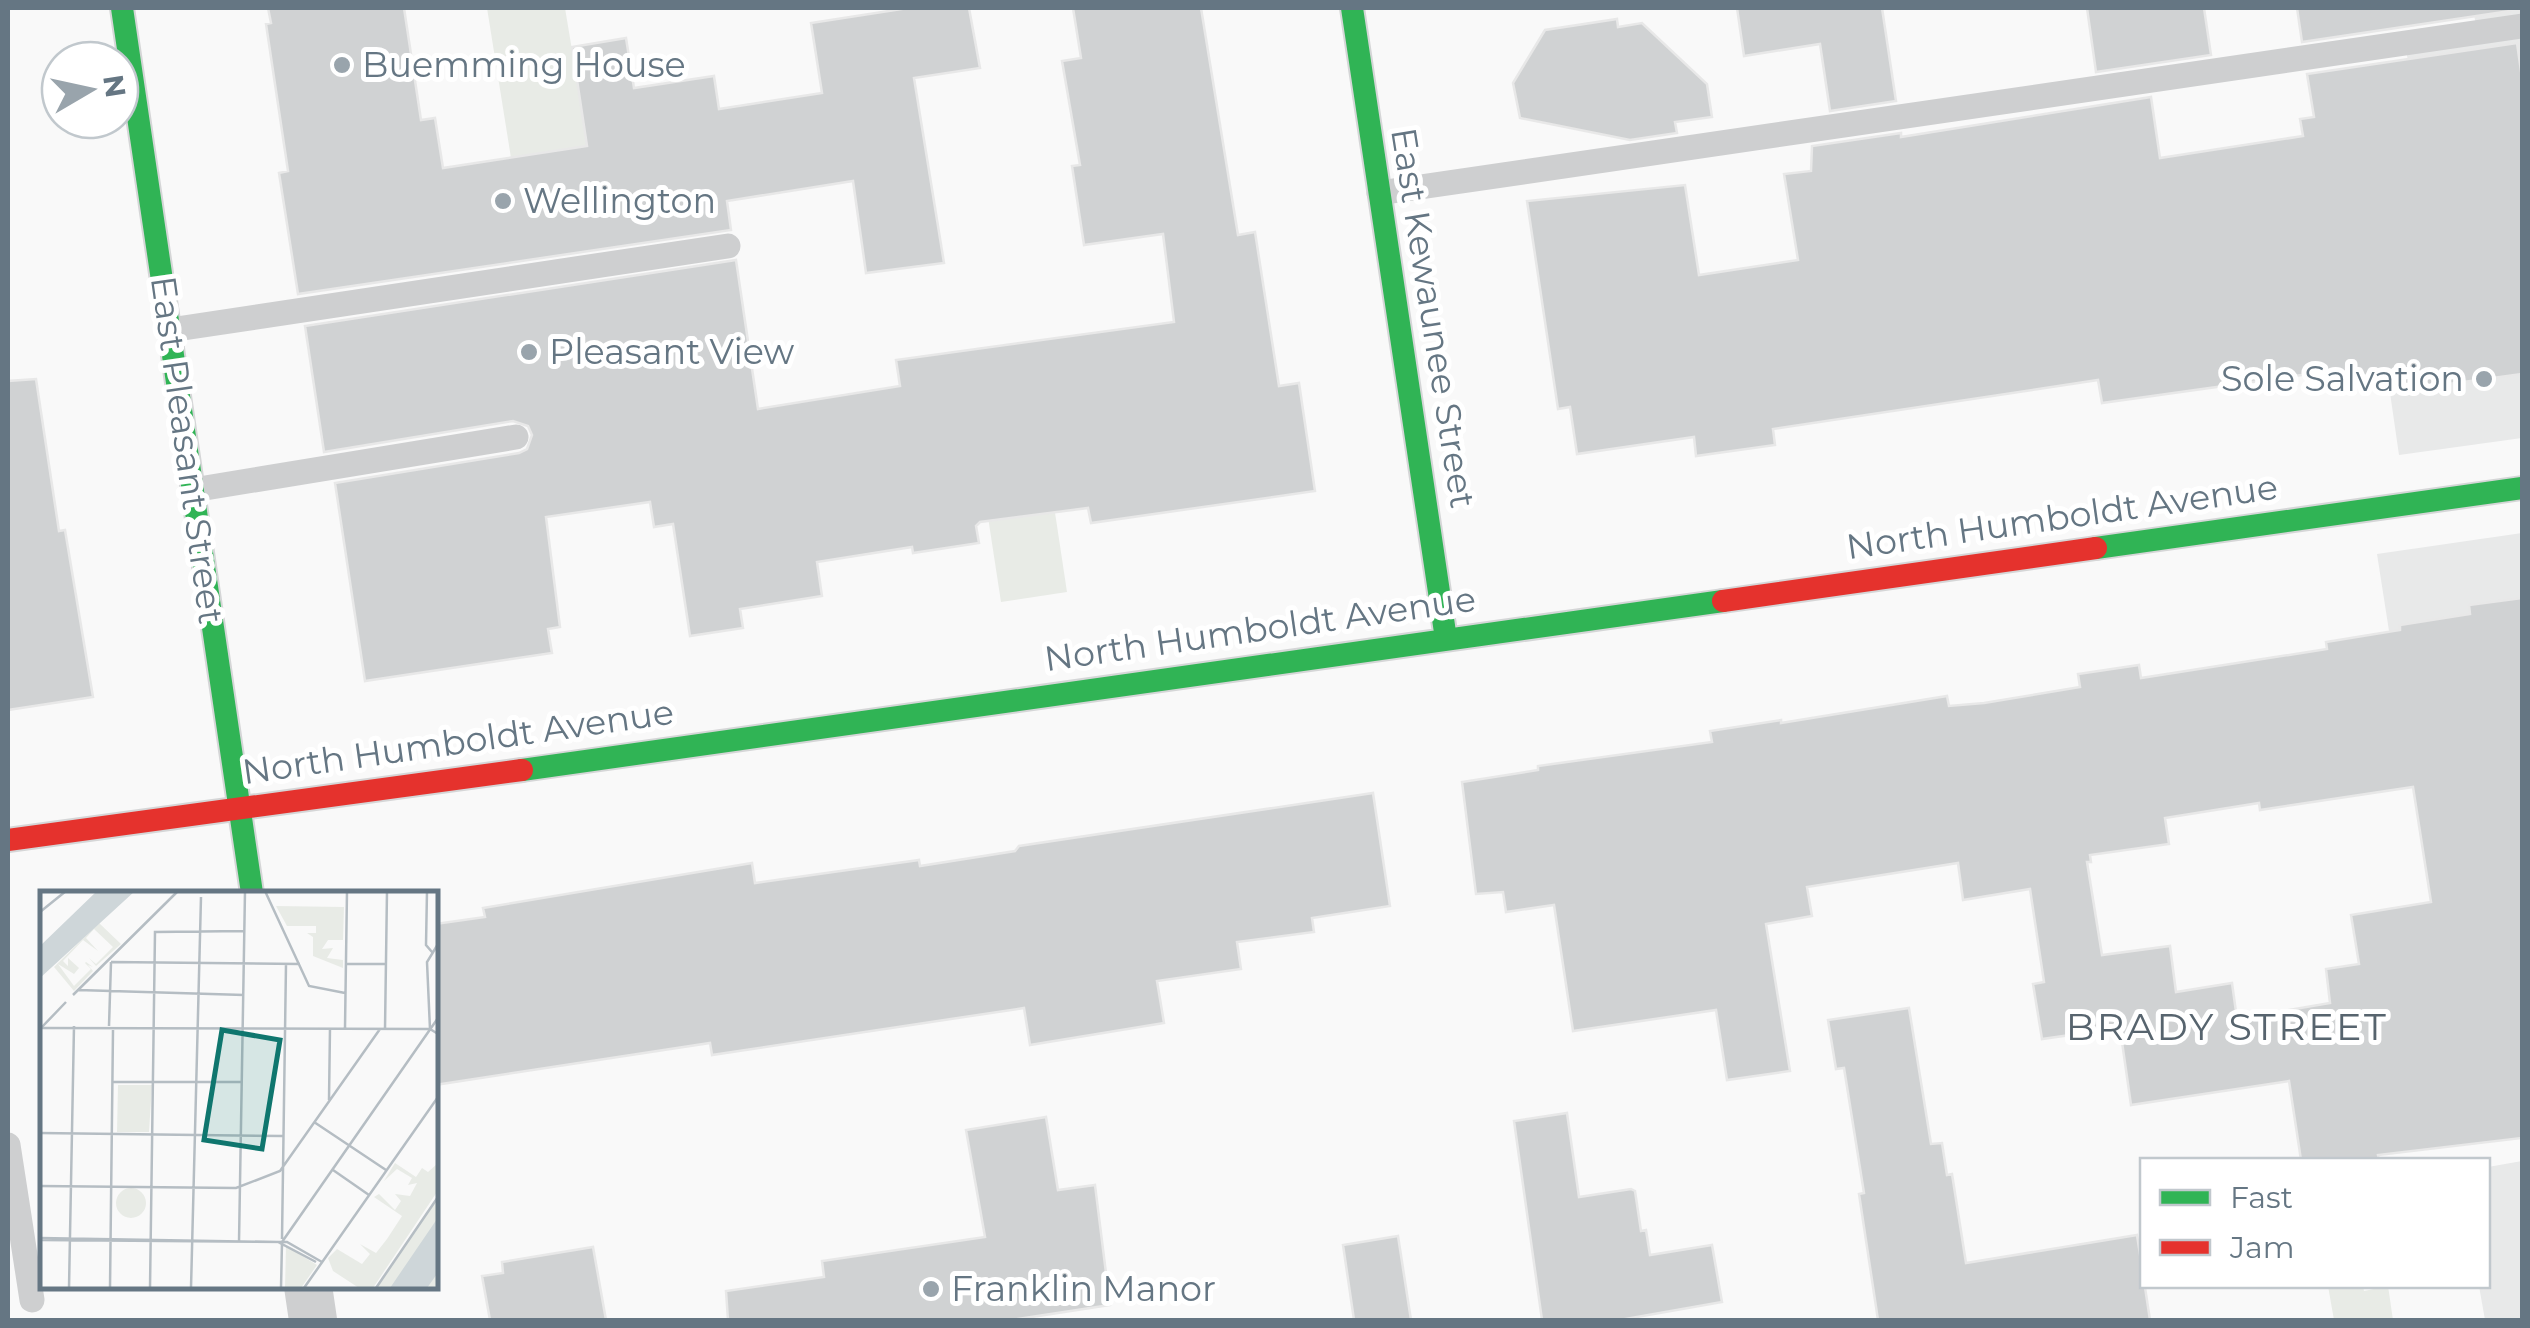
<svg xmlns="http://www.w3.org/2000/svg" width="2530" height="1328" font-family="Montserrat,sans-serif">
	<rect width="100%" height="100%" fill="#f9f9f9"/>
	<path fill="#e8e9e9" d="M2473,8h49v430l-123,17 -16,-111 44,-162 -22,-139 72,-11z
		M2522,533v432l-79,12 -66,-423z
		M2522,1161v159h-37l-6,-34h9v-119z"/>
	<path fill="#e8ebe6" d="M487,8h78l23,138 -77,12z
		M969,393l82,93 16,106 -66,10z
		M2328,1286h35l1,5 24,-5 5,34h-59z"/>
	<path fill="#d0d2d3" stroke="#e8e8e8" stroke-width="2.5" fill-rule="evenodd" d="M268,8h136l17,112 14,-2 8,50 144,-22 -15,-99 54,-9 8,50 80,-12 5,33 103,-16 -11,-70 97,-15h61l11,60 -66,10 30,185 -78,10 -13,-92 -126,20 4,29 -433,64 -19,-121 9,-2 -22,-147 5,-1z
		M1073,8h128l37,227 17,-3 24,154 20,-3 16,108 -224,32 -3,-15 -108,14 -4,4 3,17 -66,10 -1,-6 -95,15 5,34 -82,13 3,19 -53,8 -17,-112 -19,3 -4,-25 -104,15 14,110 -12,2 4,24 -187,28 -30,-198 184,-30 8,-4 5,-14 -4,-9 -15,-5 -189,31 -19,-126 431,-66 22,149 142,-23 -4,-26 278,-38 -11,-88 -79,11 -12,-79 8,-1 -18,-104 19,-3z
		M1737,8h145l14,93 -66,10 -10,-67 -76,12z
		M2087,8h117l7,47 -115,17z
		M2297,8h212l1,3 -208,31z
		M1617,19l1,8 24,-4 65,61 5,33 -37,5 2,11 -47,7 -110,-22 -7,-35 32,-53z
		M2517,43l5,35v296l-132,18 -3,-20 -76,12 -2,-10 -207,29 -4,-23 -325,49 2,16 -79,11 -2,-19 -117,17 -7,-47 -12,2 -31,-208 158,-16 14,90 99,-15 -14,-86 27,-3 1,-25 89,-13v4l250,-40 9,61 143,-22 -3,-17 14,-2 -7,-43z
		M36,379l23,152 6,-1 28,167 -85,13v-329z
		M2522,598v540l-144,17 1,5h-78l-12,-79 -158,24 -11,-77 -78,11 -9,-55 11,-2 -14,-93 -67,11 -5,-37 -151,24 5,29 -46,8 24,147 -63,9 -11,-70 -143,21 -19,-126 -48,7 -3,-20 -27,2 -14,-112 76,-12v-4l174,-24 -2,-11 71,-11v3l166,-27 2,10 35,-3 96,-16 -2,-13 61,-9 2,13 186,-29 -1,-7 74,-12v-5l70,-11 -1,-9zM2413,787l18,115 -80,13 8,49 -33,5 4,34 -93,16 -5,-36 -56,9 -6,-46 -68,9 -15,-93h4l-1,-7 79,-11 -4,-26 94,-15 1,7z
		M1373,793l17,113 -78,12 2,14 -77,10 4,27 -84,12 7,42 -134,22 -6,-37 -312,47 -2,-12 -275,42v-161l50,-7 -2,-9 269,-45 3,20 164,-23 1,6 95,-15 4,-5z
		M1909,1008l22,136 11,-1 5,32 5,-1 14,89 171,-28 13,85h-272l-19,-126 5,-1 -20,-125 -8,1 -8,-49z
		M1567,1113l12,84 52,-8 4,2 6,40 5,-1 4,25 62,-10 10,57 -102,18h-78l-28,-199z
		M1046,1117l12,73 37,-5 15,120 -98,15h-284l-2,-29 98,-14 -2,-16 163,-24 -19,-107z
		M1398,1236l13,84h-57l-11,-75z
		M593,1247l13,73h-116l-8,-44 21,-3 -1,-11z"/>
	<g fill="none" stroke-linecap="round" stroke-linejoin="round">
		<defs>
			<path id="fast" d="M122,8l130,885
				M1352,8l94,631
				M2096,548l426,-60
				M522,770l1201,-169"/>
			<path id="jam" d="M1723,601l373,-53
				M8,840l514,-70"/>
		</defs>
		<use href="#fast" stroke="#d5d6d7" stroke-width="26"/>
		<use href="#jam" stroke="#d5d6d7" stroke-width="26"/>
		<path stroke="#cecfd0" stroke-width="25" d="M1379,193l1143,-167
			M170,330l558,-84
			M193,490l323,-53
			M8,1145l24,155"/>
		<path stroke="#cecfd0" stroke-width="48" d="M308,1286l5,34"/>
		<use href="#fast" stroke="#30b455" stroke-width="22"/>
		<use href="#jam" stroke="#e5322d" stroke-width="22"/>
	</g>
	<g fill="#99a4ac" stroke="#fff" stroke-width="4">
		<circle cx="342" cy="65" r="10"/>
		<circle cx="503" cy="201" r="10"/>
		<circle cx="529" cy="352" r="10"/>
		<circle cx="2484" cy="379" r="10"/>
		<circle cx="931" cy="1289" r="10"/>
	</g>
	<g text-anchor="middle" stroke-width="10" stroke-linejoin="round" paint-order="stroke">
		<g font-size="35" fill="#657683" stroke="#fff" text-anchor="start">
			<text x="362" y="77">Buemming House</text>
			<text x="523" y="213">Wellington</text>
			<text x="549" y="364">Pleasant View</text>
			<text x="2464" y="391" text-anchor="end">Sole Salvation</text>
			<text x="951" y="1301">Franklin Manor</text>
		</g>
		<g font-size="35" fill="#657683" stroke="#fff">
			<text transform="translate(1433 318) rotate(81)" y="12">East Kewaunee Street</text>
			<text transform="translate(187 450) rotate(82)" y="12">East Pleasant Street</text>
			<text transform="translate(2062 517) rotate(-8)" y="12">North Humboldt Avenue</text>
			<text transform="translate(1260 629) rotate(-8)" y="12">North Humboldt Avenue</text>
			<text transform="translate(458 742) rotate(-8)" y="12">North Humboldt Avenue</text>
		</g>
		<g font-size="38" letter-spacing="2.5" fill="#57646e" stroke="#fff">
			<text x="2227" y="1040">BRADY STREET</text>
		</g>
	</g>
	<g transform="translate(40 891)">
		<rect width="398" height="398" fill="#f9f9f9"/>
		<path d="M236,15l68,1 -1,33h-15l-6,9 11,-1 -6,10 16,2v8l-30,-12v-19l-6,-4h9v-7h-29zM59,32l22,21 -25,22 -7,-8 7,6 17,-17 -19,-18 -8,9 12,13 -15,-11 -20,21 5,5v-8l11,10 -5,6 -16,-10 16,22 17,-17 -6,-6 1,-1 7,5 -5,-2 5,6 -19,20 -20,-24zM78,194h34l-3,47h-32zM355,272l21,14 6,-9 6,4 9,-8v28l-64,96h-14l-26,-17 -5,-13 9,-9 25,15 8,-10 -10,-10 16,9 11,-14 15,-23 -28,-19 5,-3 16,16 6,-9 -6,-7 15,2 7,-13 -9,2 4,-7 -15,-9 -13,12zM76 312a15 15 0 1 1 30 0a15 15 0 1 1-30 0ZM397,306v91h-61zM246,355l31,19 -16,23h-16z" fill="#e8ebe6"/>
		<path d="M57,0h38l-95,87v-32zM397,328v55l-10,14h-37z" fill="#ced6d9"/>
		<path fill="none" stroke="#b5bdc3" stroke-width="2.5" d="M225,0l44,95 36,7M387,0l-1,54 6,7M0,21l26,-21M71,71l189,2M306,73h40M38,99l166,5M33,104l105,-104M69,135l2,-64M0,137l390,1 8,5M1,137l25,-26M305,137l2,-137M345,138l2,-138M390,138l-3,-67 11,-18M72,191h130M289,209l1,-72M274,231l72,48M0,242l243,3M293,279l36,25M0,295l196,2 44,-17 100,-142M0,347l238,4 38,20M242,348l4,-275M0,349l247,2 35,20M199,351l6,-351M29,397l5,-262M70,397l3,-258M110,397l5,-356 90,-1M151,397l10,-391M241,397l1,-46 156,-224M264,397l134,-191M336,397l62,-91"/>
		<path fill="#0f766e" fill-opacity="0.15" stroke="#0f766e" stroke-width="5" d="M182,139l58,10 -18,109 -58,-9z"/>
		<rect width="398" height="398" fill="none" stroke="#657683" stroke-width="5"/>
	</g>
	<rect width="2530" height="1328" fill="none" stroke="#657683" stroke-width="20"/>
	<rect x="2140" y="1158" width="350" height="130" fill="#ffffff" stroke="#c1c8cd" stroke-width="2.5"/>
	<rect x="2160" y="1190" width="50" height="15" fill="#30b455" stroke="#c1c8cd" stroke-width="2.5"/>
	<text x="2230" y="1208" font-size="30" fill="#657683">Fast</text>
	<rect x="2160" y="1240" width="50" height="15" fill="#e5322d" stroke="#c1c8cd" stroke-width="2.5"/>
	<text x="2230" y="1258" font-size="30" fill="#657683">Jam</text>
	<g transform="translate(90 90) rotate(81)"><circle r="48" fill="#ffffff" stroke="#c1c8cd" stroke-width="2.5"/>
	<path d="M0-8L18 38L0 25L-18 38Z" fill="#99a4ac"/>
	<text y="-15" font-size="28" font-weight="bold" text-anchor="middle" fill="#657683">N</text>
	</g>
</svg>
